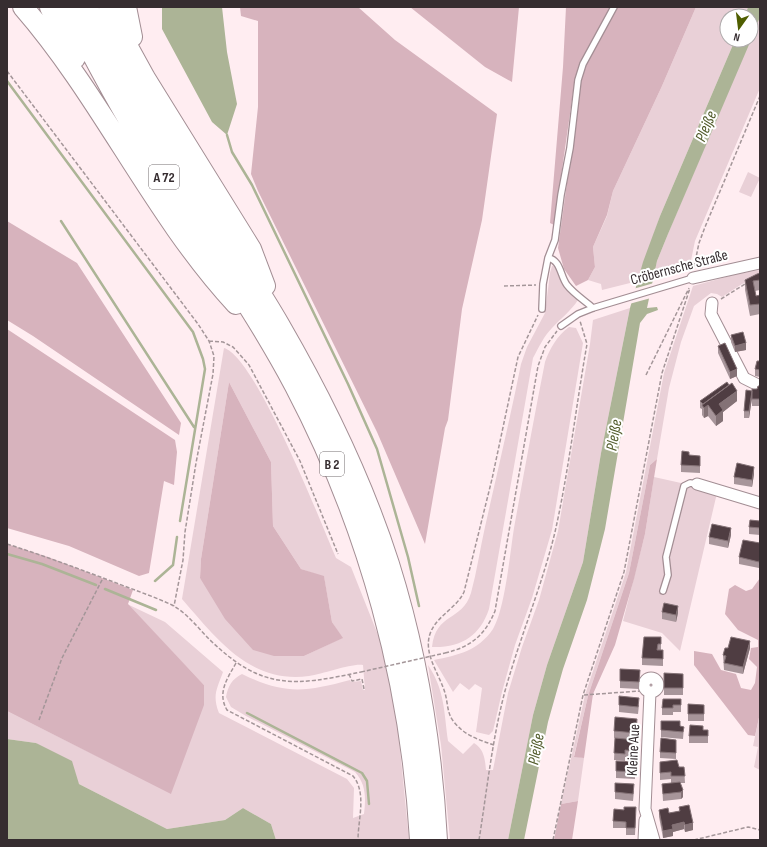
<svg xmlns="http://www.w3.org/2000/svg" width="767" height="847" font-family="'Sofia Sans Condensed',sans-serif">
	<rect width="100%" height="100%" fill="#ffedf1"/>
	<path fill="#e9d0d7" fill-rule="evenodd" d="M696,7h52l-3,9h-18v24h8l-75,176 -22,65 -36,9 -1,-6 -13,-4 7,-13 -2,-20 14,-31 6,-25 49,-105z
		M760,17v71l-65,153 -6,29 -36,8 4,-17 15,-37z
		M748,172l12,6 -9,19 -12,-5z
		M555,265l14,26 9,9c-7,11 -17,18 -26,28 -8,8 -13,19 -19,30l-44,251c-9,27 -28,39 -57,38 4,-35 30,-25 39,-54 6,-22 9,-44 14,-66 12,-54 25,-108 36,-163l6,-17 18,-34 5,-40 2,-7z
		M760,270v7l-18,7 -20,13 -5,-3 -6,-1 -17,13 -13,36 -12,46 -12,71 -7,6 -21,108 -41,123 -14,60 10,2 -6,43 -17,3 24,-109 41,-123 38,-199 29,-87 44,-12z
		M630,308l-29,145 -18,109 -36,103 -14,50 -25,125h-58l-9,-95 -13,-80c17,25 16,48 20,76l15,13 11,-11c10,6 11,16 12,27h7l15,-77 14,-46 17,-47 19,-69 32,-187 3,-24z
		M569,327l7,1 7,15 -31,187 -20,68 -17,47 -13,47 -9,39 -4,4 -13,-3 6,-44 -7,-4 -6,6 -9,-7 -7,9 -19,-32c24,-5 44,-9 59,-31 12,-20 17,-76 21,-101 10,-55 20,-111 31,-166 5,-14 12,-26 24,-35z
		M224,348c32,9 97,175 112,210l15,9 29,73 17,79 12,121h-133l-5,-16 -28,-16 -18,12 -58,9 -88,-45 -43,-41 -29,-4v-28l164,82 33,-108 -77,-81 38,18 58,50c-6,17 -11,23 -4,41l128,66 7,9 -1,30 11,-4c2,-16 2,-30 -9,-42l-109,-56 -15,-9 -5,-10c2,-11 6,-18 16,-23 43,21 63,18 108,6l1,2 10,-1 2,9h2l-2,-25c-11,-2 -40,9 -54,11 -59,8 -92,-37 -127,-77zM229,382l42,80 2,64 28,43 23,8 8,45 10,16 -38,18 -104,-78 1,-19z
		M654,477l27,6 17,-3 19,13 -37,158 -18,-18 -39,-12 22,-87z
		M760,713v57l-6,-3 4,-20 -5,-1z"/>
	<path fill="#d7b3bd" d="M240,7h118l37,33 102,74 -15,106 -20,89 -14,111 -3,8 -20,116 -48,-112 -119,-241 -7,-17 7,-67v-86l-17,-5z
		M410,7h109l-7,75 -27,-15z
		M566,7h44l-32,61 -3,11 -21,146 -4,-2 13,-156z
		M618,7h78l-34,79 -49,105 -6,24 -14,32 2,20 -7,13 -12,6 -12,-17 -6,-21 23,-167 7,-21z
		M7,221l70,42 104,160 -2,12 -146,-99 -26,-16z
		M7,329l168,111 2,12 -3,33 -10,-4 -15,92 -10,3 -70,-30 -62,-18z
		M229,382l42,80 2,64 28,43 23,7 8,46 11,16 -39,18h-30l-21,-6 -28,-31 -25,-41 1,-19z
		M657,459l-12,75 -11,45 -19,66 -22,49 -9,64 -10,-1 14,-61 41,-123 21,-108z
		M7,544l41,13 85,33 -5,14 76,81v20l-33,89 -164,-83z
		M760,578v135l-5,23 -7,-1 -54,-70v-14l18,3 9,16 15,4 5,14 10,2 4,-7 2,-16 -8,-8 2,-11 7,-1v-7l-20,-10 -13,-16 4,-25 6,-4 11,6 6,-2z
		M578,801l-6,39h-18l7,-36z"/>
	<path fill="#acb496" d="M162,7h60l5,45 10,52 -10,31 -15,-13 -50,-93z
		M748,7h12v10l-9,22v-23h-6z
		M735,40h16l-83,194 -11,27 -10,47 10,-1 1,3 -11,4 -7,9 -35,206 -18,71 -24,69 -15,53 -24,118h-16l25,-125 14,-50 36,-103 18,-109 29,-145 13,-46 17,-46z
		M7,739l29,4 36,18 7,23 88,45 58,-9 18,-12 28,16 5,16h-269z"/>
	<path fill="#ffedf1" d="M654,283l-3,15 -22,6 4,-15z"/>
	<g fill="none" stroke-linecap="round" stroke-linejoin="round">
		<path stroke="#acb496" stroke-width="2.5" d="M7,81l186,251 10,27 2,10 -25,152
			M227,135l5,17 20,33 96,199 29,65 31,108 11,49
			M61,221l133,206
			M7,554l35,10 54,21
			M155,581l18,-16 4,-28
			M105,589l51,21
			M247,713l115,60 5,8 2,23"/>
		<defs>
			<path id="lane" d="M548,258c13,2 12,18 19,27 6,8 18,16 26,23
				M542,309l1,-25 5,-26 7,-18 6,-45 9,-47 8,-68 5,-16 31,-57
				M561,326l17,-12 15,-6 100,-30
				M663,591l5,-16 -2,-18 18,-71 6,-3 7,1"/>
			<path id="street" d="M693,278l67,-15
				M712,303l-1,11 33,64 16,8
				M697,484l63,19
				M644 685a7 7 0 1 1 14 0a7 7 0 1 1-14 0Z
				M650,692l-5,117 9,31
				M644,840l1,-20"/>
			<path id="highway" d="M23,7c80,92 130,207 213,297
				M50,7l25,51
				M68,7c26,52 54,104 85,153 48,75 100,147 142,226 74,141 116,296 125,454
				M87,7c25,51 53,101 83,148 36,57 76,112 110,171 44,76 82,154 109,238 28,89 43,183 48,276
				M109,7l14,31 22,40 106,171 14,37
				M126,7l6,30"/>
		</defs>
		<use href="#lane" stroke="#a38e94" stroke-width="8"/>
		<use href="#street" stroke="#a38e94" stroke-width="13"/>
		<use href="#highway" stroke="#a38e94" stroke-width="22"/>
		<path stroke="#a49699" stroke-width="1.5" stroke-dasharray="4 2" stroke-linecap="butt" d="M7,71l191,253 11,17 5,15 -1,18 -17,89 -11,69 -2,28 -9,46
			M694,267l5,-24 6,-16 55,-131
			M504,286l32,-1
			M721,299l24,-15
			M209,341l14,1 10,5 16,18 51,96 38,93
			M646,375l43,-87
			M7,544c38,12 75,26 112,40 18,7 36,13 53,21 15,8 27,24 38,35 53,51 84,46 151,32
			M445,653c26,-6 40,-18 50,-42l43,-245 7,-19 12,-16
			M236,663c-9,16 -19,30 -9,47l126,66c14,17 5,43 5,64
			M349,674l3,7 10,-2 2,10
			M584,695l56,-4
			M39,720l23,-62 41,-80
			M494,745c-15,-5 -30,-10 -40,-23 -7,-8 -6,-19 -9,-29 -5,-18 -22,-39 -15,-59 6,-18 26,-25 34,-42l28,-113 26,-122 20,-42
			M479,840c8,-50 13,-100 26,-149 15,-54 37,-105 50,-159 14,-62 21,-126 32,-188l-7,-23
			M553,840l30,-145 41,-123 38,-199 28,-85
			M694,840l54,-13 12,3"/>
		<use href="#lane" stroke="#fff" stroke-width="5.5"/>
		<use href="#street" stroke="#fff" stroke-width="11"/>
		<use href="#highway" stroke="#fff" stroke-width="20"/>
		<path stroke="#a49699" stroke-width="1.5" stroke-dasharray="4 2" stroke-linecap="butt" d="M361,672l84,-19"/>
	</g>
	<path fill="#a7959a" d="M760,273v17l-5,1 1,5 4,-1v19l-10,2 -5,-26v-10z
		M731,335l15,15 -11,2 -4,-10z
		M718,346l19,30 -7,3 -12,-26z
		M760,361v16l-5,-1v-7z
		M760,386v20h-8v-7z
		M752,398l-3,20h-5v-7z
		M700,401h37l-14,11v9l-7,5 -8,-10 -4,2 -2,-3v-6l-2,-1z
		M689,455l11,8v10l-19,-1v-7z
		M754,474l-2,13 -18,-3v-7z
		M760,521v14l-11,-1v-7z
		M731,535l-3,13 -19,-4v-7z
		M760,543v22l-1,3 -20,-4v-7z
		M662,612l16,1 -2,9 -14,-3z
		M661,637v13h2v16l-21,-1v-7z
		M728,648h22l-7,26 -19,-4 -1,-15z
		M620,669l20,1 -1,19 -19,-1z
		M683,674v21h-19v-7z
		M681,699v13h-8v3h-11v-7z
		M688,704l16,1v16h-16z
		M619,705h20l-1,9 -19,-2z
		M661,721l19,5 4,1 -1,12 -22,-2z
		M637,726l-1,14 -12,-1 12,1v18l-11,-1v4l-11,-1 1,-22h-1v-7z
		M703,730h5v13h-19v-7z
		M676,740v19l-16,-1v-6z
		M660,762l19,5h5l1,16h-5l3,14 -2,2 -18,2 -1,-17 9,-1v-4l-11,1z
		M635,769v10l-19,-1v-7z
		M634,791l-1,10 -18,-2v-7z
		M679,807l14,23 -8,2 -1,-3 -11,3v4l-10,2 -4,-21v-7l10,3 10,-2z
		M636,814l-1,21h-9v-7h-13v-7z"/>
	<path fill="#847276" d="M746,343v7l-11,2v-6z
		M737,369v7l-7,3v-7z
		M737,391v10l-14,11v9l-7,5v-10l3,-12z
		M752,391v7l-3,20v-7z
		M708,405v11l-4,2v-12z
		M754,467v7l-2,13v-7z
		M731,528v7l-3,13v-7z
		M678,606v7l-2,9v-7z
		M750,641v7l-7,26v-7z
		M683,790v7l-2,2v-7z
		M684,822v7l-11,3v4l-10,2v-7l9,-6z
		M693,823v7l-8,2v-7z"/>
	<path fill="#4f3d42" stroke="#847276" d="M760,273v7l-7,1 3,15 4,-1v9l-10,1 -5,-25 12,-6z
		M743,332l3,11 -11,3 -4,-11z
		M725,343l12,26 -7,3 -12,-26z
		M757,361h3v9l-5,-1z
		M727,382l2,3 -26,19 -3,-3z
		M732,383l5,8 -18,13 4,6 -7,6 -8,-11 -4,3 -2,-3z
		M758,386h2v13h-8v-10h5z
		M746,390l6,1 -3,20h-5z
		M682,451l7,1v3l11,1v10l-19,-1z
		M737,463l17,4 -2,13 -18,-3z
		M750,520l10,1v7l-11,-1z
		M712,524l19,4 -3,13 -19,-4z
		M743,540l17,3v15l-1,4 -20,-5z
		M664,603l14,3 -2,9 -14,-3z
		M644,637h17v7h-3l-1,6h6v9l-21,-1z
		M731,637l19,4 -7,26 -19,-4 2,-7 -3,-1 2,-7h3z
		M620,669l20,1 -1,12 -19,-1z
		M664,673l19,1v14h-19z
		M619,696l20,2 -1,9 -19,-2z
		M663,699h18v6h-8v3h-11z
		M688,704l16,1v9h-16z
		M615,717l22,2 -1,14 -22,-2z
		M661,721h19v5l4,1 -1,5 -22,-2z
		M690,725l13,1v4h5v6h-19z
		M615,738l21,2v11l-11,-1v4l-11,-1z
		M661,738l15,2v13l-16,-1z
		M677,760l2,7h5l1,9h-14v-4l-11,1v-11z
		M616,761l19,1v10l-19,-1z
		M680,782l3,8 -2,2 -18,2 -1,-10z
		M615,783l19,1 -1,10 -18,-2z
		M689,805l4,18 -8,2 -1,-3 -12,3 1,4 -10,2 -4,-21 9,-2 1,5 11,-2 -1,-4z
		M624,807h12l-1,21h-9v-6l-13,-1 1,-12 10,1z"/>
	<g text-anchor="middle" stroke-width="4" stroke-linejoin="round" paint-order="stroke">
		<g fill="#fff" stroke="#726c6e" stroke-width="1">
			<rect x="149" y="165" width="30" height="24" rx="3"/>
			<rect x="320" y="452" width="24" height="24" rx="3"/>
		</g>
		<g font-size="14" font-weight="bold" fill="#362d30">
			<text x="164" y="182">A 72</text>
			<text x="332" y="469">B 2</text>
		</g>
		<g font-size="15" fill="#362d30" stroke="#fff">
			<text transform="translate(679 267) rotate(-15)" y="5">Cröbernsche Straße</text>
			<text transform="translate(633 750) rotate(-87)" y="5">Kleine Aue</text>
		</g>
		<g font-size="16" font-style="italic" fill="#515b2a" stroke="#fff">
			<text transform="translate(705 126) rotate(-67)" y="6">Pleiße</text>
			<text transform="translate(613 435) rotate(-80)" y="6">Pleiße</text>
			<text transform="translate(535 749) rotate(-79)" y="6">Pleiße</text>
		</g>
	</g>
	<rect width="767" height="847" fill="none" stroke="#362d30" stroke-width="16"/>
	<g transform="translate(739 28) rotate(194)"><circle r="19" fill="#ffffff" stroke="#afabac"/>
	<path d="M0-3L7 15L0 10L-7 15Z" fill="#4f5e00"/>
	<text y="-6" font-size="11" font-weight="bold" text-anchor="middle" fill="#362d30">N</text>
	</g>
</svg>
